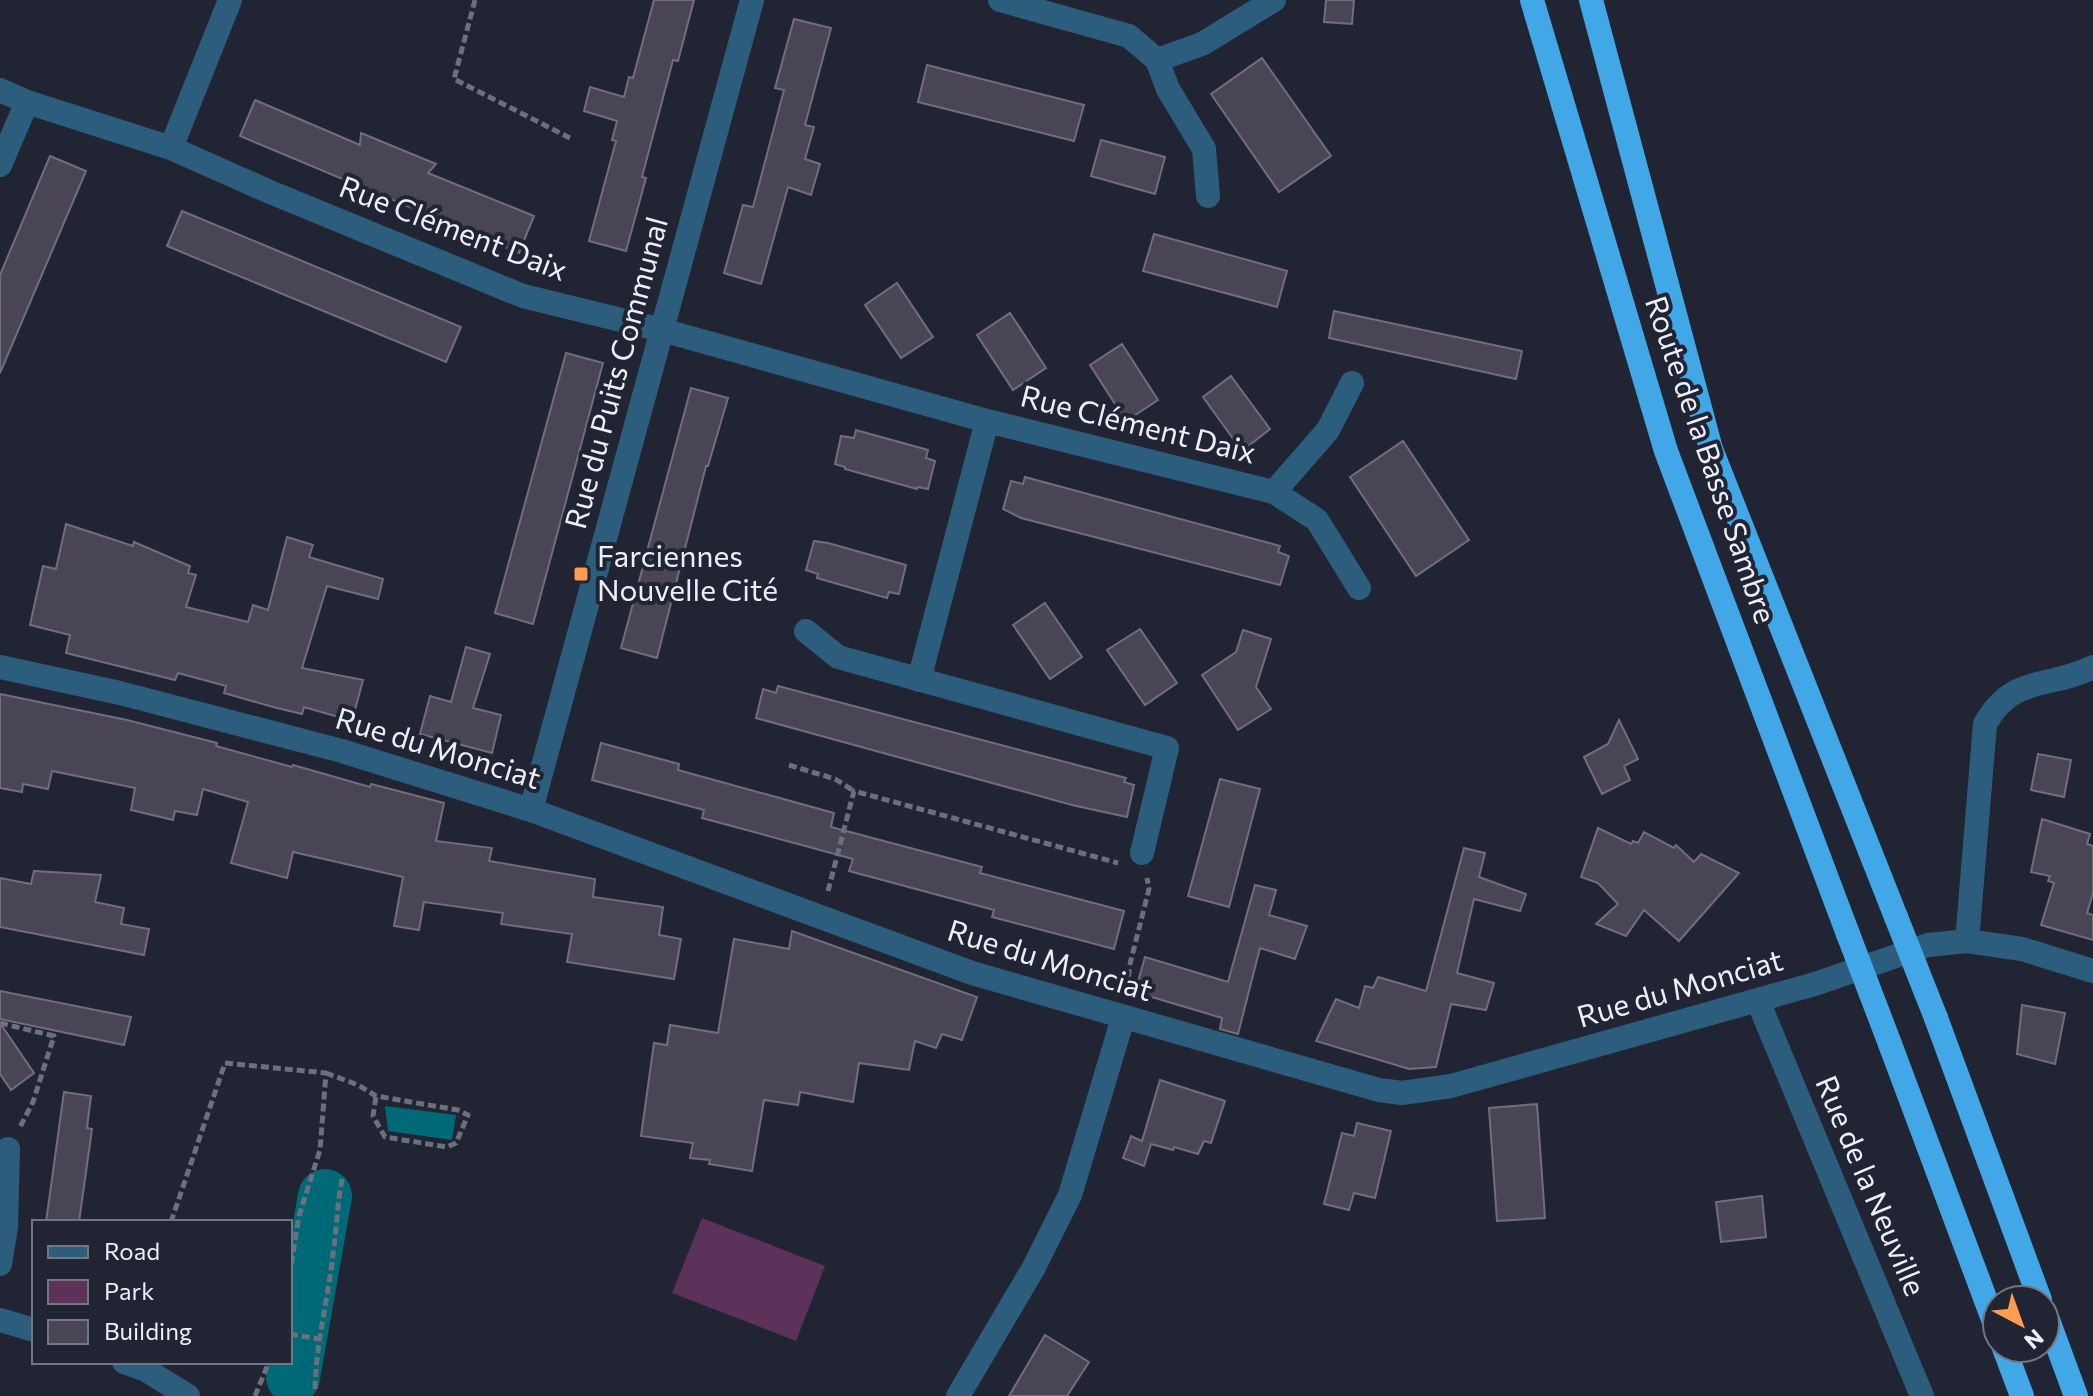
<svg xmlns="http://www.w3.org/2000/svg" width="2093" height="1396" font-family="Commissioner,sans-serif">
	<rect width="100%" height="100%" fill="#212533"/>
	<path fill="#5c315a" d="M702,1218l123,48 -29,75 -124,-48z"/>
	<path fill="#006977" d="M385,1106l71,9 -4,25 -64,-9z"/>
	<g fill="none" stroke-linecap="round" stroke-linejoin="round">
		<path stroke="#006977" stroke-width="54" d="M293,1377l32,-181"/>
	</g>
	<path fill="#4a4555" stroke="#726d7e" stroke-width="2" d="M654,0h40l-16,61 -5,-1 -31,117 4,1 -20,73 -37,-10 27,-100 -4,-1 5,-19 -33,-10 6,-24 34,10 5,-20 4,1z
		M1326,0h28l-2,24 -28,-2z
		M794,19l37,9 -26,97 9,2 -9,32 15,5 -9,31 -23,-8 -27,97 -37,-11 19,-68 10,2 31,-117 -9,-2z
		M1262,58l69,98 -52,36 -68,-98z
		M927,65l157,40 -10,36 -156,-39z
		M255,100l105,45 1,-12 75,31 -8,9 106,43 -15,37 -279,-117z
		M1101,140l64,17 -10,37 -64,-18z
		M50,156l36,15 -86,202v-98z
		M182,211l279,116 -15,35 -279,-116z
		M1154,234l133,37 -10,36 -134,-36z
		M897,283l36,54 -32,21 -36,-53z
		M1334,311l188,40 -6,28 -187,-41z
		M1010,313l36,55 -33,22 -36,-55z
		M1122,344l36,56 -32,21 -36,-56z
		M566,353l37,10 -70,261 -38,-11z
		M1231,376l39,53 -28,22 -39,-54z
		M691,388l37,10 -20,68h-2l-49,192 -36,-10z
		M856,430l72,20 -2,8 9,3 -7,28 -10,-2 -1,2 -72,-20v-2l-10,-3 6,-28 13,2z
		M1403,441l66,99 -53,36 -66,-99z
		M1025,477l255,69 -2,6 11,4 -9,29 -259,-67 -18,-9 8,-28 12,3z
		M66,524l67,22 1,-4 56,24 -2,7 8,2 -10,32 62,15 5,-17 15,5 19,-73 26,8 -4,12 74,22 -5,20 -51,-13 -25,82 61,12 -11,41 -48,-14 -2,7 -29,-7 -49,-14 2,-7 -48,-13 -3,7 -109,-27 4,-18 -40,-10 13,-59 13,3z
		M814,541l14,2 78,22 -7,29 -10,-2 -2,6 -70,-20 1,-4 -12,-4z
		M1045,603l37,54 -32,22 -37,-54z
		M1140,629l37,54 -32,22 -38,-55z
		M1243,630l28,9 -15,48 15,22 -33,21 -36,-55 34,-23z
		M466,647l24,7 -17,54 28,7 -9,38 -72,-19 10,-38 21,6z
		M778,686l348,92 -2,4 10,3 -7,32 -55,-12 -316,-87 7,-29 13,4z
		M0,694l127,26 90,23 -1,3 76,21 1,-2 77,22 1,-3 73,19 -8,38 56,7 -3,13 106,18 -2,18 70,10 -4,28 22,4 -7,40 -107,-17 5,-28 -71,-10 2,-11 -79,-11 -5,28 -25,-4 9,-49 -110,-25 -6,26 -56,-15 17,-61 -45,-13 -6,26 -22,-4 -2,9 -42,-10 4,-22 -83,-17 -4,18 -25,-5 -1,8 -22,-4z
		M1619,720l19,39 -14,7 6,14 -28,14 -18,-37 24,-13z
		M601,743l78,21 -1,6 156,43 -3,14 151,40 -2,6 144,38 -10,38 -122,-32 2,-7 -145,-39 4,-12 -151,-41 2,-8 -112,-30z
		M2038,754l33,6 -7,37 -33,-7z
		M1220,779l40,10 -31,118 -41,-11z
		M2042,819l48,15 -3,10 6,2v47l-6,20 6,2v25l-52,-15 13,-42 -6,-2 2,-5 -19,-4z
		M1598,828l33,16 2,-3 5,2 6,-11 30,16 2,-3 18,17 7,-8 38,19 -60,68 -35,-31 -18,26 -30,-12 22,-20 -20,-21 -17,-6z
		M1464,848l21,5 -6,24 47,17 -6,17 -46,-12 -17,74 37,10 -8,27 -35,-6 -15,63 -27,2 -93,-28 20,-42 23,9 6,-22 8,2 5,-11 48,14z
		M34,871l67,4 -6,27 29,6 -3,16 28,5 -5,26 -144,-28v-49l31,6z
		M1255,885l21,5 -7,25 38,11 -12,33 -35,-11 -22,86 -18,-5 2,-11 -87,-26 10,-35 83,25z
		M792,931l185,66 -15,43 -20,-6 -6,14 -21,-7 -6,29 -50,-7 -6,39 -53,-10 -2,13 -34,-5 -12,71 -43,-7 1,-4 -20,-2 3,-15 -52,-7 13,-93 13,2 3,-20 48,8 16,-94 55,10z
		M0,991l131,26 -7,28 -124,-26z
		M2022,1005l43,8 -10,51 -38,-10z
		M0,1023l34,50 -23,17 -11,-16z
		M1160,1080l65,21 -14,42 -7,-2 -6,13 -24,-7 -1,3 -22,-6 -7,22 -21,-8 8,-22 11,5z
		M64,1092l27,4 -4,32 5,1 -13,93h-33z
		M1537,1104l8,114 -48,3 -8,-113z
		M1357,1123l34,8 -16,67 -21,-5 -5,17 -25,-6 18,-71 12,3z
		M1762,1196l4,41 -45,5 -5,-40z
		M1045,1335l44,27 -22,34h-58z"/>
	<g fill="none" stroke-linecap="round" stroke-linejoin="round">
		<path stroke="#6c707c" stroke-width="5" stroke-dasharray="8 4" stroke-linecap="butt" d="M475,0l-21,79 116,59
			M789,765l46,14 19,12
			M828,891l26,-100 264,72
			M1127,989l3,-25 19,-75 -2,-11
			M0,1023l54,13 -21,66 -13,25
			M326,1073l32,12 18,11 82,14 10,5 -12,28 -9,4 -62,-10 -12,-21 3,-20
			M171,1222l54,-159 101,10 -6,77 -21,66 -9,56
			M290,1334l29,5
			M315,1389c1,-46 13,-89 18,-135 4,-27 4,-53 10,-79
			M255,1396l14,-34"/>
		<path stroke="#2d5d7d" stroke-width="24" d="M1000,0l129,36 28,24
			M0,90l27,12 144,46 99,44 253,104 139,34 325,91 287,71
			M171,148l59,-148
			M0,165l27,-63
			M1208,196l-4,-47 -36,-60 -11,-29 45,-16 72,-44
			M1352,383l-24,47 -54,62 43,28 42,68
			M806,631l32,26 329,91 -25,105
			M0,667l120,26 222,58 189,59 441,163 407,117 23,3 49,-7 364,-102 113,-39 39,-4 55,8 71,22
			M919,680l68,-259
			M531,810l221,-810
			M1967,941l18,-217c29,-51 63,-34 108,-57
			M1758,1001l164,395
			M0,1264l6,-37 2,-78
			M0,1320l34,10
			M124,1362l22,8 42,26
			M958,1396l75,-127 37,-74 53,-177"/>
		<path stroke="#42a7e6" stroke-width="24" d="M1532,0l134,451 182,483
			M1591,0l120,449 185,468
			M1936,1018l104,282
			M1890,1044l107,286
			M2045,1312l31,84
			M2004,1348l18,48"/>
		<path stroke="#42a7e6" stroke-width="24" d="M1896,917l40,101
			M1848,934l42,110"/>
	</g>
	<rect fill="#fc9d53" stroke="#212533" stroke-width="3" x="573" y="566" width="16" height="16" rx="4"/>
	<g text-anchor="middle" stroke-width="8" stroke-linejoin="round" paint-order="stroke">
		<g font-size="30" fill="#eceff8" stroke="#212533">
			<text transform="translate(453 229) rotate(21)" y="10">Rue Clément Daix</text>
			<text transform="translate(617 373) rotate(-75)" y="10">Rue du Puits Communal</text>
			<text transform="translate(1138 425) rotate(14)" y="10">Rue Clément Daix</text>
			<text transform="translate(1710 460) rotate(71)" y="10">Route de la Basse Sambre</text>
			<text transform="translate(438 749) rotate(17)" y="10">Rue du Monciat</text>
			<text transform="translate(1050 961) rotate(17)" y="10">Rue du Monciat</text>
			<text transform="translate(1680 989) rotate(-16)" y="10">Rue du Monciat</text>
			<text transform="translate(1870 1186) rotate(67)" y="10">Rue de la Neuville</text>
		</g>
		<g font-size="30" fill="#eceff8" stroke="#212533" text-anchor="start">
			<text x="597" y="567">Farciennes<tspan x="597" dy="34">Nouvelle Cité</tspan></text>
		</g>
	</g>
	<rect x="32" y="1220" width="260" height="144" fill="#212533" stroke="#727682" stroke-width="2"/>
	<rect x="48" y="1246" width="40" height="12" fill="#2d5d7d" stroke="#727682" stroke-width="2"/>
	<text x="104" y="1260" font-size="24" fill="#eceff8">Road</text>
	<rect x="48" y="1280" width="40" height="24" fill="#5c315a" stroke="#727682" stroke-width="2"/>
	<text x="104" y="1300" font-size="24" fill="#eceff8">Park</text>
	<rect x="48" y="1320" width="40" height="24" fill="#4a4555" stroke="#727682" stroke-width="2"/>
	<text x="104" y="1340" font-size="24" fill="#eceff8">Building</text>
	<g transform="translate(2021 1324) rotate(139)"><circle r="38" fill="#212533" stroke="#727682" stroke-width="2"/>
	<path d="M0-6L14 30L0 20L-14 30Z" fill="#fc9d53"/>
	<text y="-12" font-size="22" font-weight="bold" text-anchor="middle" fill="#eceff8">N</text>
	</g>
</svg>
